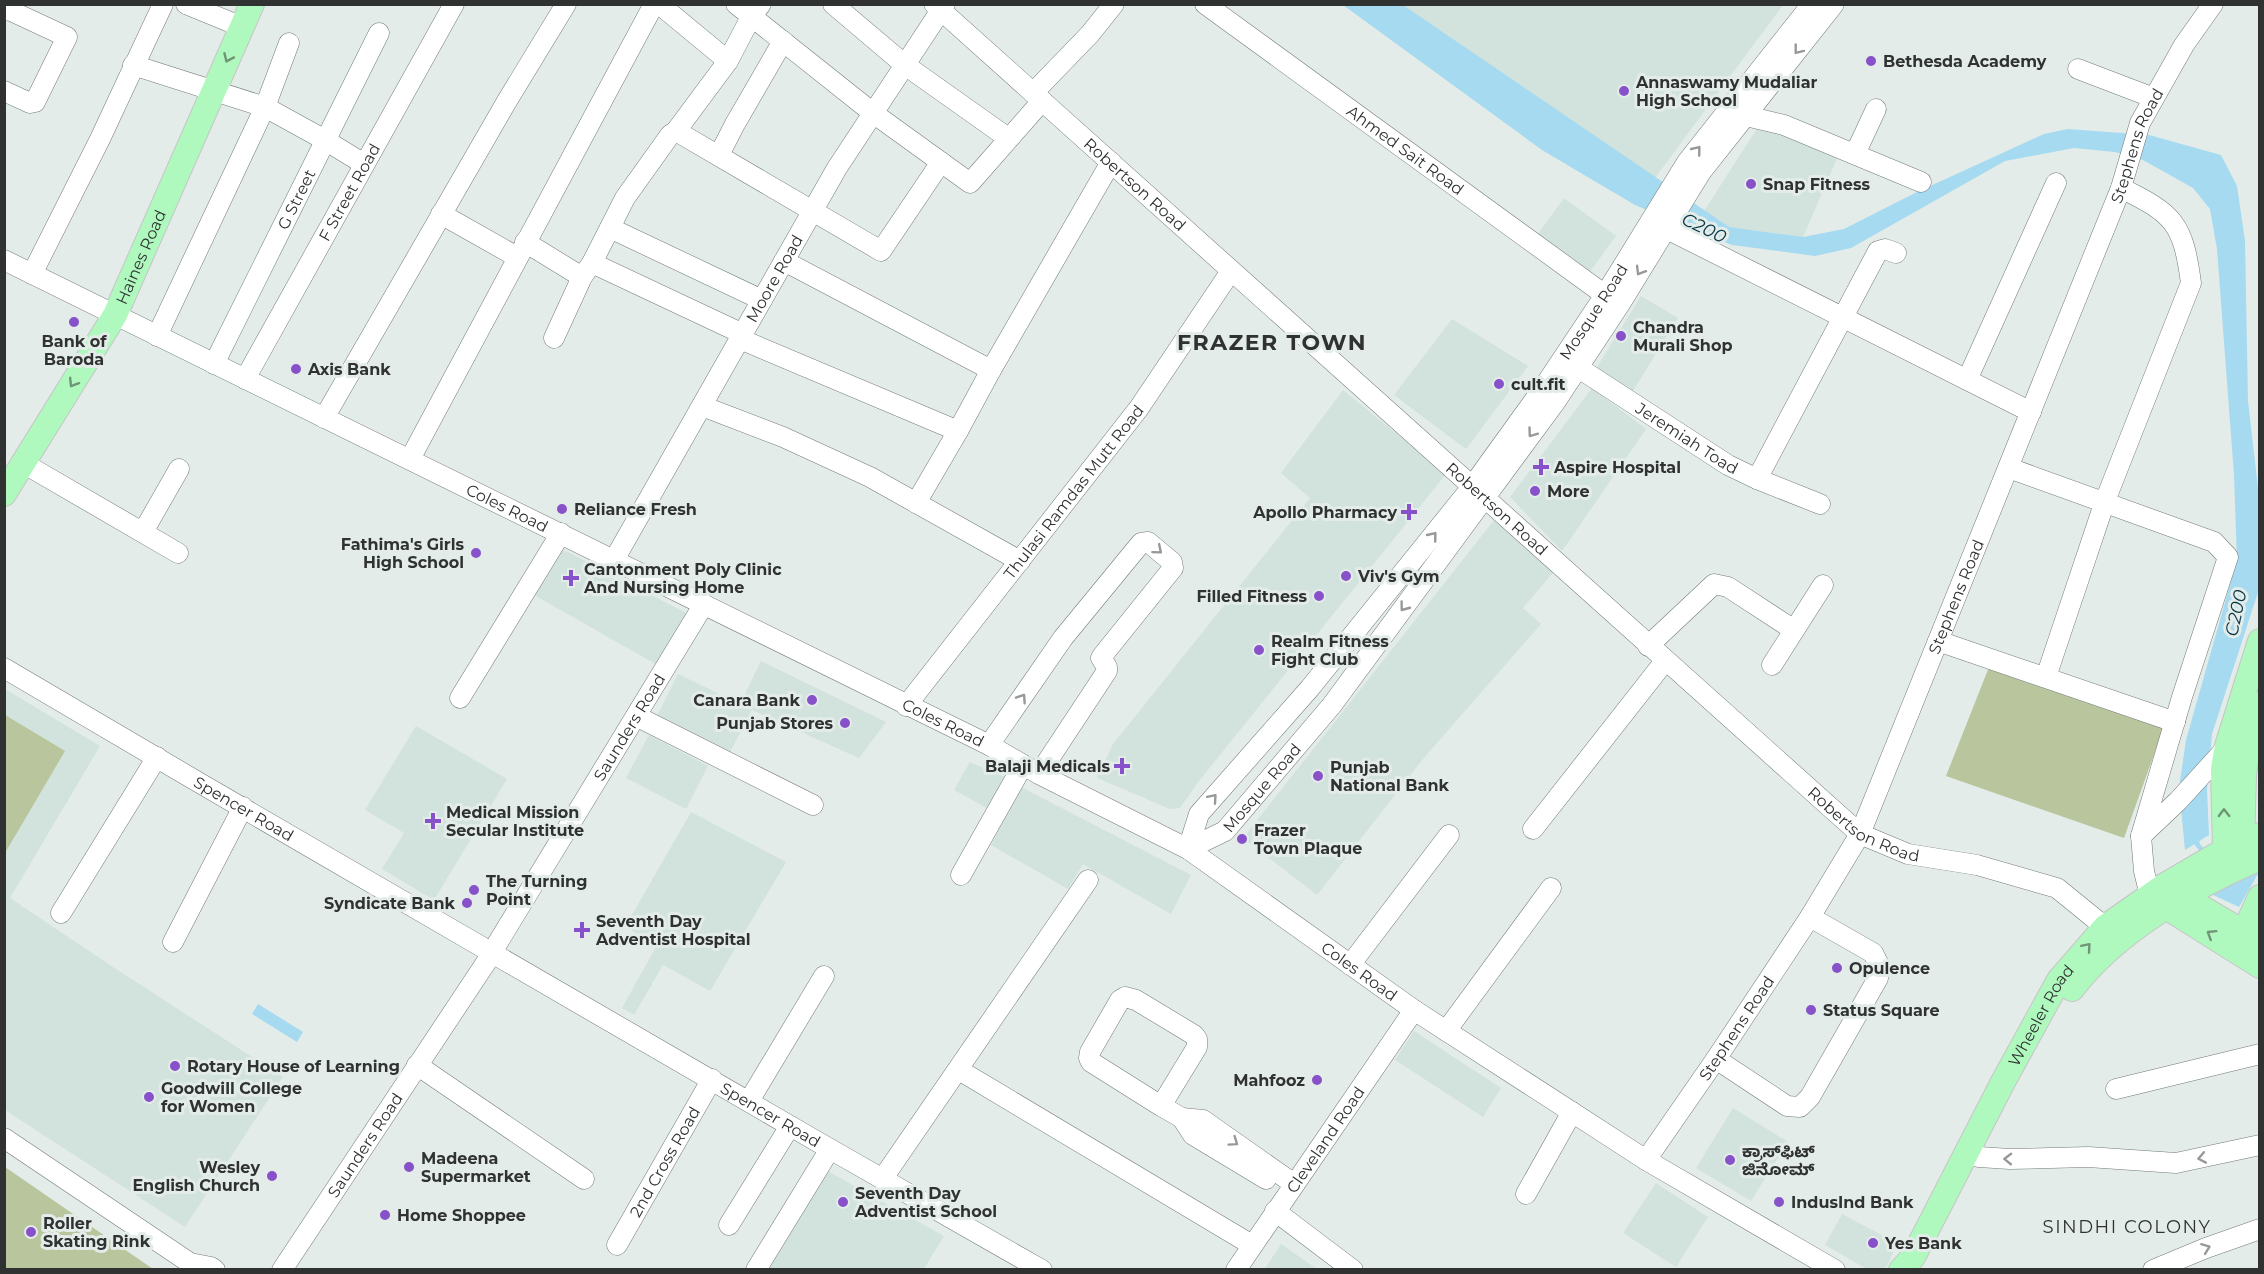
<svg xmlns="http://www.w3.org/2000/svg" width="2264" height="1274" font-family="Montserrat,'Noto Sans Kannada',sans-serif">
	<rect width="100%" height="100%" fill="#e3ece9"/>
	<path fill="#d2e2dc" d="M1403,5h380l-128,173z
		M1760,124l78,32 -35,81 -75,-10 -24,-16z
		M1564,198l52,38 -27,37 -52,-38z
		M1641,296l37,22 -47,76 -37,-22z
		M1452,319l76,47 -62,83 -72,-54z
		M1592,388l54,41 -84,122 -52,-54z
		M1343,390l103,84 -247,307 -19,27 -10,1 -73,-31 16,-34 197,-246 -29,-25z
		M1495,519l61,50 -33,39 18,16 -118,135 -106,136 -74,-57z
		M562,549l130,67 -33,50 -125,-71z
		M761,661l125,61 -27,36 -107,-48 -23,44 -73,-36 22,-44 62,30z
		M5,689l95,57 -90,152 103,69 170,110 -98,150 -180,-117z
		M416,726l91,53 -73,121 -52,-31 22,-36 -39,-23z
		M649,735l59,31 -22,43 -60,-31z
		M970,762l41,18 -17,32 -40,-22z
		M1021,787l170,88 -20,39 -88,-50 -15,25 -77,-44z
		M691,812l95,50 -76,129 -47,-26 -29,50 -12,-7 35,-63 -32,-18z
		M1414,1031l87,57 -18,29 -88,-57z
		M1733,1108l55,34 -37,59 -55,-33z
		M824,1169l120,67 -20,33 -163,1z
		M1656,1183l52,34 -32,50 -53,-34z
		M1842,1214l55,29 -10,23 -4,3h-16l-42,-24z
		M1281,1244l36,25 -53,1z"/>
	<path fill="#b8c59d" d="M1991,662l174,62 -41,114 -178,-62z
		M5,715l60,36 -60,102z
		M5,1167l148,102h-148z"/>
	<path fill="#a5daf0" d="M1343,5h60l326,222 74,10 41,-8 71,-36 129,-59 24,-5 81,6 72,20 16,31 8,55 3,160 11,96 1,89 -48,148 -5,56 2,45 -24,15 -6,-62 7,-48 51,-180 -3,-85 -17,-226 -7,-40 -17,-21 -50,-28 -28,-8 -41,-4 -69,13 -154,87 -36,8 -83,-11 -97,-40 -93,-55z
		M2251,868l8,4 -20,35 -28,-13z
		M258,1004l45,28 -6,10 -45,-28z"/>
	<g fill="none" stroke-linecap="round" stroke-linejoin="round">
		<path stroke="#a5daf0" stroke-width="5" d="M2197,836v8l8,10"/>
		<defs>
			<g id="minor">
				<path d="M186,4l56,23"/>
				<path d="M659,4l69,57 23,-44 10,-13"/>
				<path d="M736,4l137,109 97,70 72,-82"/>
				<path d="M833,4l72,61 103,73"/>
				<path id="s1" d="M934,4l926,830 48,20 69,11 80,23 48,39"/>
				<path id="s2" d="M1205,4l400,291"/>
				<path d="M4,11l5,-1 58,27 -32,65 -5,1 -26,-12"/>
				<path d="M728,61l-52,70 205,120 60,-89"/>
				<path d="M133,65l132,42 60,33 39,24"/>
				<path d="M2078,69l76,29"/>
				<path d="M1033,93l57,-59 24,-30"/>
				<path d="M1746,116l38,9 137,57"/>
				<path d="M1855,154l21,-45"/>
				<path d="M719,155l16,-31 48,-83"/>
				<path d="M441,214l76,43"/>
				<path d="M1655,223l376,189"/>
				<path d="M610,228l152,72"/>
				<path d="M525,242l57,35"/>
				<path id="s3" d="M4,260l985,485 50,29 149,75 226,161 232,150 189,110"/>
				<path d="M784,261l207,109 120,-208"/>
				<path d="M592,263l151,71"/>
				<path d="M32,274l68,-135 63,-135"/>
				<path d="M157,336l108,-229 24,-64"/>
				<path d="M554,338l28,-61 10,-14 33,-65 45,-63 6,-4"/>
				<path d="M740,339l218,92 33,-61"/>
				<path id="s4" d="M1568,361l160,104 29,14 63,25"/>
				<path id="s5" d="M214,364l165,-331"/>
				<path id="s6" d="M245,379l209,-375"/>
				<path d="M1967,380l89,-197"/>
				<path d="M702,406l81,31 87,40 150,84"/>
				<path d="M324,418l183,-317 59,-97"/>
				<path d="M410,459l244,-455"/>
				<path d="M23,463l155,90"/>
				<path d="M2009,468l205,74 14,15 -46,140 -41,139 3,35 6,25"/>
				<path d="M1757,479l121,-228 7,-2 11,4"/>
				<path d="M916,503l42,-72"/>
				<path d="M143,532l36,-63"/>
				<path id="s7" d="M614,560l223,-392 108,-164"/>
				<path d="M1938,641l237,81"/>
				<path d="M1648,646l66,-62 14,3 66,43"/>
				<path d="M1772,665l51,-80"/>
				<path id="s8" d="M4,668l194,114 284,165"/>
				<path d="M2046,677l59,-176 86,-218c-8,-60 -17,-69 -70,-95"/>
				<path d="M460,698l101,-165"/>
				<path id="s9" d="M906,706l233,-298 92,-137"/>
				<path d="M636,716l177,89"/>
				<path d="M989,745l74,-107 78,-95 7,-1 24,20 1,6 -70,87 -2,3 6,9v4l-68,103"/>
				<path d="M1533,829l132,-168"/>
				<path d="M2141,836l37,-35 51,-56"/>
				<path id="s10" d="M1188,849l37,-18 107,-126 224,-304 64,-97 81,-132 133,-168"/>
				<path id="s11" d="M1188,849l11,-35 111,-126 161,-200 70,-97 64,-96 82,-133 125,-158"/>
				<path d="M961,875l62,-110"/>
				<path d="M61,913l96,-156"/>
				<path d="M173,942l70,-135"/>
				<path id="s12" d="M497,944l207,-340"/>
				<path id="s13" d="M499,957l331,192 212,121"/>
				<path d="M1350,965l99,-130"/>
				<path d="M1446,1031l105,-143"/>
				<path d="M1716,1059l71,47 13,1 10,-10 68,-119 1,-13 -6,-12 -63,-36"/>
				<path d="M417,1065l167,114"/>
				<path d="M959,1070l293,175"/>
				<path d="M2116,1089l144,-35"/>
				<path d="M749,1101l75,-125"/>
				<path d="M1161,1106l-70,-44 -2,-4 1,-6 30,-52 5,-3 11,3 58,35 3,4v8l-36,59 21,12 21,2 91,64"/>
				<path d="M1182,1118l11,17 73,44"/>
				<path d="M4,1138l186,125 21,4 4,3"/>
				<path d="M1965,1154l14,3 31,2 78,-2 88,6 84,-18"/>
				<path id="s14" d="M1646,1160l70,-101 94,-142 50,-83 261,-646 19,-65 44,-78 29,-41"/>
				<path d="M883,1178l205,-298"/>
				<path d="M1526,1194l46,-82"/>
				<path d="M1275,1211l78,59"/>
				<path d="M729,1225l61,-99"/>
				<path id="s15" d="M617,1245l95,-166"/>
				<path id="s16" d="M282,1270l205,-309"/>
				<path d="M756,1270l74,-121"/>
				<path id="s17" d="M1236,1270l178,-260"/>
				<path d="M2153,1270l53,-22 54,-19"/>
			</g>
			<g id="major">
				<path id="s18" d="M4,494l111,-179 137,-311"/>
				<path d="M2248,857l-6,-14 2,-68 6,-45 10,-26"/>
				<path d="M2231,862l-6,-12 -2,-81 4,-23 33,-105"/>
				<path d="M2172,890l88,52"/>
				<path d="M2155,900l105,66"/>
				<path d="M2244,932l16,-35"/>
				<path d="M2072,989c44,-58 121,-102 188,-131"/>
				<path id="s19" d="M1901,1270l12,-13 91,-177 55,-100 46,-53 60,-42 60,-35 35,-15"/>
			</g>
		</defs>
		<use href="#minor" stroke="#737b78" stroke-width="21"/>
		<use href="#major" stroke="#c5c6c5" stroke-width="26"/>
		<use href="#minor" stroke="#fff" stroke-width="20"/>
		<use href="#major" stroke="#b0f9be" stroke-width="24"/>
	</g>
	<defs><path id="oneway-chevron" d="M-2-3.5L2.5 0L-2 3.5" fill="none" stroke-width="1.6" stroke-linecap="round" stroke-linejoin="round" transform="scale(1.5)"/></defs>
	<g stroke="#979898">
		<use href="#oneway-chevron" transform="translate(1798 50) rotate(128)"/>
		<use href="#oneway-chevron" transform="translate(1697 150) rotate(-51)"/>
		<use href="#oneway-chevron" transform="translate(1640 271) rotate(121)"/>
		<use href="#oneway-chevron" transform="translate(1532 433) rotate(126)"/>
		<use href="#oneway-chevron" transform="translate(1433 536) rotate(-51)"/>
		<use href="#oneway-chevron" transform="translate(1158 550) rotate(40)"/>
		<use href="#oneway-chevron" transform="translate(1404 607) rotate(127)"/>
		<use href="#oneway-chevron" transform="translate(1022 698) rotate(-56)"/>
		<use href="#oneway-chevron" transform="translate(1213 798) rotate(-49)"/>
		<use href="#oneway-chevron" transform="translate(1234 1142) rotate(35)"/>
		<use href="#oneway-chevron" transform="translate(2202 1158) rotate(169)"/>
		<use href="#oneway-chevron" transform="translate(2008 1159) rotate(-179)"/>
		<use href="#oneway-chevron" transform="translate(2206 1248) rotate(-21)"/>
	</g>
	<g stroke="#709678">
		<use href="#oneway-chevron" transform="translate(228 58) rotate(114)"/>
		<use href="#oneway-chevron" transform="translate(73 383) rotate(122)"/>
		<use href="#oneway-chevron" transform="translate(2224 813) rotate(-91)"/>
		<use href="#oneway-chevron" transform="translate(2211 934) rotate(-148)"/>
		<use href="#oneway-chevron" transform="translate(2087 947) rotate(-49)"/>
	</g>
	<g fill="#8751c9" stroke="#e3ece9" stroke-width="2">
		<circle cx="1871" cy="61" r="6"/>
		<circle cx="1624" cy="91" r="6"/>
		<circle cx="1751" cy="184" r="6"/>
		<circle cx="74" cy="322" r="6"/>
		<circle cx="1621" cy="336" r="6"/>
		<circle cx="296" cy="369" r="6"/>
		<circle cx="1499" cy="384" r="6"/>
		<path d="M1538 458h6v6h6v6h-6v6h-6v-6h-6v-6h6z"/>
		<circle cx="1535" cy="491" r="6"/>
		<circle cx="562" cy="509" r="6"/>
		<path d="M1406 503h6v6h6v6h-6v6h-6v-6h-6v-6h6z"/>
		<circle cx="476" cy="553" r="6"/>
		<circle cx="1346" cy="576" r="6"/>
		<path d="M568 569h6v6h6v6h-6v6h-6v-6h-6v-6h6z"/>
		<circle cx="1319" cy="596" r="6"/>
		<circle cx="1259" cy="650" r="6"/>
		<circle cx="812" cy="700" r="6"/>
		<circle cx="845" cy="723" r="6"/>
		<path d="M1119 757h6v6h6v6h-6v6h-6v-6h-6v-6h6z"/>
		<circle cx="1318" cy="776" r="6"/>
		<path d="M430 812h6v6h6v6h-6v6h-6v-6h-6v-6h6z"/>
		<circle cx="1242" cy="839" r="6"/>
		<circle cx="474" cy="890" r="6"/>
		<circle cx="467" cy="903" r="6"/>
		<path d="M579 921h6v6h6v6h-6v6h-6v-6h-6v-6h6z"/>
		<circle cx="1837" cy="968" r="6"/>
		<circle cx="1811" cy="1010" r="6"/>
		<circle cx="175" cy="1066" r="6"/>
		<circle cx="1317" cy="1080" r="6"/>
		<circle cx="149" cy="1097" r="6"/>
		<circle cx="1730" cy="1160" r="6"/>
		<circle cx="409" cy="1167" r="6"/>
		<circle cx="272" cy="1176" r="6"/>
		<circle cx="843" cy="1202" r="6"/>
		<circle cx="1779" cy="1202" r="6"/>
		<circle cx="385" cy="1215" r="6"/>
		<circle cx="31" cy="1232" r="6"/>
		<circle cx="1873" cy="1243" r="6"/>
	</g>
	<g text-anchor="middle" stroke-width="6" stroke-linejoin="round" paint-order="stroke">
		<g font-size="16" font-weight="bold" fill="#2f3231" stroke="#e3ece9" text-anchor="start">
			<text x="1883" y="67">Bethesda Academy</text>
			<text x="1636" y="88">Annaswamy Mudaliar<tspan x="1636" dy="18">High School</tspan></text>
			<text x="1763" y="190">Snap Fitness</text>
			<text x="1633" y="333">Chandra<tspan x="1633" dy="18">Murali Shop</tspan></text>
			<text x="74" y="347" text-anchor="middle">Bank of<tspan x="74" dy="18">Baroda</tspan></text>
			<text x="308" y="375">Axis Bank</text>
			<text x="1511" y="390">cult.fit</text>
			<text x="1554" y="473">Aspire Hospital</text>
			<text x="1547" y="497">More</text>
			<text x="574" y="515">Reliance Fresh</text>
			<text x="1397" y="518" text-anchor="end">Apollo Pharmacy</text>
			<text x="464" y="550" text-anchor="end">Fathima's Girls<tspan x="464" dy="18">High School</tspan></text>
			<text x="584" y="575">Cantonment Poly Clinic<tspan x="584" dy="18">And Nursing Home</tspan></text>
			<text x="1358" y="582">Viv's Gym</text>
			<text x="1307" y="602" text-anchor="end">Filled Fitness</text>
			<text x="1271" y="647">Realm Fitness<tspan x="1271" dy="18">Fight Club</tspan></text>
			<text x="800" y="706" text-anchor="end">Canara Bank</text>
			<text x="833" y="729" text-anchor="end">Punjab Stores</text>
			<text x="1110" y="772" text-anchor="end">Balaji Medicals</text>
			<text x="1330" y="773">Punjab<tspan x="1330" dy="18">National Bank</tspan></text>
			<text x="446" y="818">Medical Mission<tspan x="446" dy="18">Secular Institute</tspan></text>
			<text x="1254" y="836">Frazer<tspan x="1254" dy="18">Town Plaque</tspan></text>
			<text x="486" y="887">The Turning<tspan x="486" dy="18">Point</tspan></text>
			<text x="455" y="909" text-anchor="end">Syndicate Bank</text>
			<text x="596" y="927">Seventh Day<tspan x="596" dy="18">Adventist Hospital</tspan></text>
			<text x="1849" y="974">Opulence</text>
			<text x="1823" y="1016">Status Square</text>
			<text x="187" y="1072">Rotary House of Learning</text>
			<text x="1305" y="1086" text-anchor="end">Mahfooz</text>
			<text x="161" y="1094">Goodwill College<tspan x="161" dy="18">for Women</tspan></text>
			<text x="1742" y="1157">ಕ್ರಾಸ್‌ಫಿಟ್<tspan x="1742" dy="18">ಜಿನೋಮ್</tspan></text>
			<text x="421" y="1164">Madeena<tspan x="421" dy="18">Supermarket</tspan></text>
			<text x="260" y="1173" text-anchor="end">Wesley<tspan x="260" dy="18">English Church</tspan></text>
			<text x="855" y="1199">Seventh Day<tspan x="855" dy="18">Adventist School</tspan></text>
			<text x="1791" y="1208">IndusInd Bank</text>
			<text x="397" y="1221">Home Shoppee</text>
			<text x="43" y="1229">Roller<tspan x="43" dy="18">Skating Rink</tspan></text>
			<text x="1885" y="1249">Yes Bank</text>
		</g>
		<g font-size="16" fill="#2f3231" stroke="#e3ece9">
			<text dy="6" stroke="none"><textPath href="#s14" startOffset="1132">Stephens Road</textPath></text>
			<text dy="6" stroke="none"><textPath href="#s2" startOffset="248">Ahmed Sait Road</textPath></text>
			<text dy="6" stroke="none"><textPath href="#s1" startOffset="270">Robertson Road</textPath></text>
			<text dy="6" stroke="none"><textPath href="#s6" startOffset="214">F Street Road</textPath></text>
			<text dy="6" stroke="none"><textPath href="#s5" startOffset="184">G Street</textPath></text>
			<text dy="6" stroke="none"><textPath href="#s18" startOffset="274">Haines Road</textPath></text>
			<text dy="6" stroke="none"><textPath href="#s7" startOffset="324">Moore Road</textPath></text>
			<text dy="6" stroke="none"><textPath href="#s11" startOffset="676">Mosque Road</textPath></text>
			<text dy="6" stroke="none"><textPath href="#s4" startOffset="142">Jeremiah Toad</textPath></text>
			<text dy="6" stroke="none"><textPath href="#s9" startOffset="272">Thulasi Ramdas Mutt Road</textPath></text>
			<text dy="6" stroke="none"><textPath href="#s3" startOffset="561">Coles Road</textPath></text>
			<text dy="6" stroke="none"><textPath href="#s1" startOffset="756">Robertson Road</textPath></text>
			<text dy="6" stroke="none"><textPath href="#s14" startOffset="646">Stephens Road</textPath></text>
			<text dy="6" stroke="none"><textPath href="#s3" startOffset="1047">Coles Road</textPath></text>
			<text dy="6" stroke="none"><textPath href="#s12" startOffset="254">Saunders Road</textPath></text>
			<text dy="6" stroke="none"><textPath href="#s10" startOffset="98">Mosque Road</textPath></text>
			<text dy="6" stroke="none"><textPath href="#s8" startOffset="278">Spencer Road</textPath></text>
			<text dy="6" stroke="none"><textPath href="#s1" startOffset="1242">Robertson Road</textPath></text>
			<text dy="6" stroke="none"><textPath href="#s3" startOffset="1533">Coles Road</textPath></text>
			<text dy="6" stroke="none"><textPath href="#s19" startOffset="291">Wheeler Road</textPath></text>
			<text dy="6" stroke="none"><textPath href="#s14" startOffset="160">Stephens Road</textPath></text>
			<text dy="6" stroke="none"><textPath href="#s13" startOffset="314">Spencer Road</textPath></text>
			<text dy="6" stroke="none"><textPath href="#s17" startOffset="158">Cleveland Road</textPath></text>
			<text dy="6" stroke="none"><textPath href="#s16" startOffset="150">Saunders Road</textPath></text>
			<text dy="6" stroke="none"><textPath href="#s15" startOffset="96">2nd Cross Road</textPath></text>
		</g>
		<g font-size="18" font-style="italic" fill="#073747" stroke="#e3ece9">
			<text transform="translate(1704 228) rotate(26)" y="6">C200</text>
			<text transform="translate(2236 613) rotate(-78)" y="6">C200</text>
		</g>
		<g font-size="18" letter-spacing="1.5" fill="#2f3231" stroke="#e3ece9">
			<text x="2127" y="1233">SINDHI COLONY</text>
		</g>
		<g font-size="22" font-weight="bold" letter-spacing="1.5" fill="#2f3231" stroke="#e3ece9">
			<text x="1272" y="350">FRAZER TOWN</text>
		</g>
	</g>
	<rect width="2264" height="1274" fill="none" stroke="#2f3231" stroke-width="12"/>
</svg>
